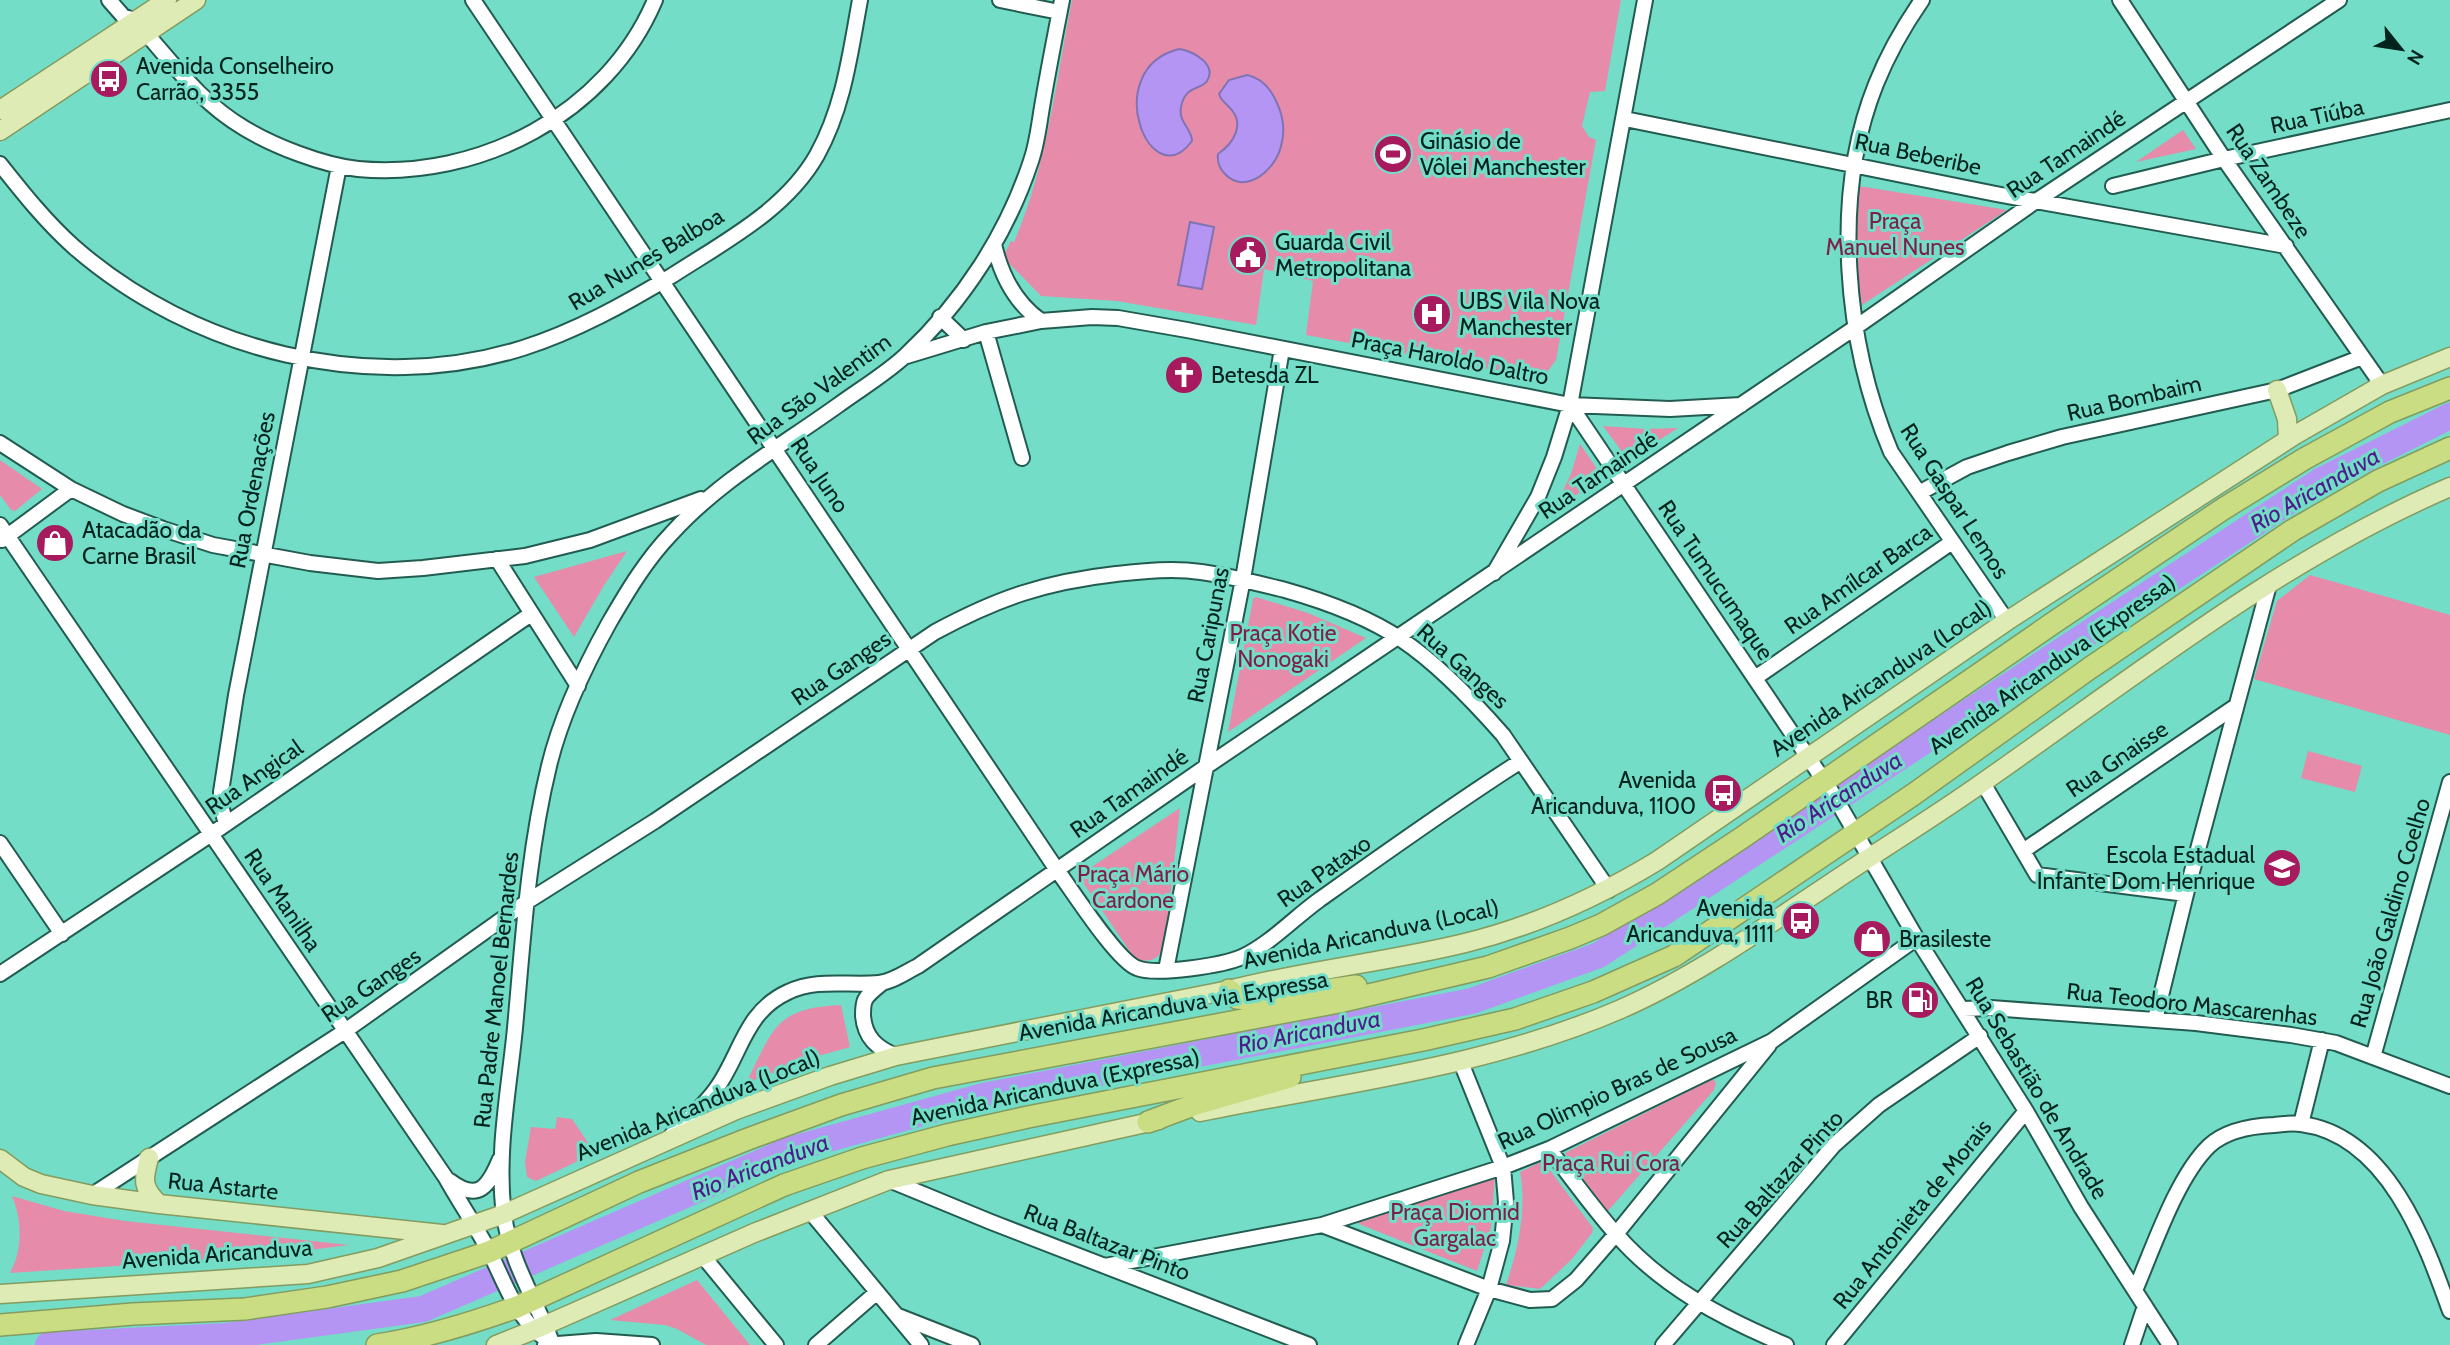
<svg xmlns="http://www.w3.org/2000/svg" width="2450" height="1345" font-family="Cabin,sans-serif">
	<rect width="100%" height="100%" fill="#73ddc7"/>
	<path fill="#e78baa" d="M1072,0h549l-16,91 -15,1 -8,34 7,11 7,3 -40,220 -9,12 -10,6 -231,-43 7,-54 -49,-12 -8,56 -139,-24 -76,-5 -38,-39 8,-16 3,1c33,-76 42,-161 58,-242z
		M2183,130l13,19 -60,13z
		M1859,186l148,24 -145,95 -9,-58z
		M1603,426l43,3 32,-1 -50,32z
		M1580,444l22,32 -49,36 18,-38z
		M0,460l42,29 -27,22 -4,-1 -11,-15z
		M627,551l-24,36 -29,50 -40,-60z
		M2310,575l140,40v120l-196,-56 23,-78z
		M1256,597l52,16 58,25 -138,94 25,-133z
		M2308,751l54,15 -7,26 -54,-14z
		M1180,808l-15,136c-6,16 -14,19 -30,15l-53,-78 5,-11z
		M841,1005l9,42 -32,9 -72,27c27,-52 27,-75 95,-78z
		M1713,1079l3,4 -2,7 -107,122 -42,-59z
		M557,1117l15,2 23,34 -59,28 -9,-4 -2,-15 6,-35 24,2z
		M1543,1161l50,67 -1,5 -20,26 -32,30 -34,-4c12,-34 21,-77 14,-113z
		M1495,1175l-4,53 -14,43 -118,-47v-4z
		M12,1196l52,15 61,10 224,24 -95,12 -244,16c13,-24 12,-53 2,-77z
		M697,1280l53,65h-44l-29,-16 -12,-4 -55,-5z"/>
	<path fill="#b595f4" stroke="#7f73b4" stroke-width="2" d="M1179,49c12,1 39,15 28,32 -6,9 -22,4 -26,26 -3,15 11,22 11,34 -42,57 -93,-72 -13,-92z
		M1247,75c15,3 24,14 30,28 6,13 8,29 4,43 -5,23 -35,50 -56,28 -6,-6 -8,-12 -7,-20 16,-11 28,-31 11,-47 -5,-6 -8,-6 -10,-13l10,-14z
		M1190,222l24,5 -12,62 -24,-4z"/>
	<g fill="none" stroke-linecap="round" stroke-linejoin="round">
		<path stroke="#b595f4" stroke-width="26" d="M48,1345l178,-9 197,-27 366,-159 194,-54 489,-95 127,-46 721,-474 130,-65"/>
		<defs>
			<path id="minor" d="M109,0l14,16 12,5c36,39 62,79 109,107 30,18 78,37 114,41 121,11 249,-55 297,-169
				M473,0l584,870c15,20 60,91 80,98 19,8 87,-3 105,-11 28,-13 52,-39 77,-57 66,-47 133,-95 202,-139
				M1000,0l59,12
				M1922,0c-18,26 -34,54 -46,84 -45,112 -31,259 15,368l116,169
				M2120,0l104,159 158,226
				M1625,119l371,75 290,52
				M0,164c23,29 46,58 74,83 119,104 296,149 449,101 53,-17 102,-44 150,-73 51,-33 113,-65 144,-120 27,-49 33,-101 43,-155
				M2113,186l111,-27 226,-49
				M994,244c7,31 20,58 47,77
				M940,317l24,23
				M986,332l36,126
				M907,356l79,-24 55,-11 51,-4 26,1 69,12 383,75 100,4 71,-4
				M1570,405l263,389 81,140 112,177 55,96 89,138
				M0,443l71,46 52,25 40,15 50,16 97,18 68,8 45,-3 102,-12 65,-16 111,-41
				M1919,493l48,-26 41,-14 54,-16 215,-47 85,-33
				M0,525l446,653c14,25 31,50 44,75 14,28 26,64 52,83
				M2,540l69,-51
				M497,559l81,127
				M1494,573l44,-76 16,-40 16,-52 75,-405
				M1755,678l197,-136
				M1983,783l54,92 149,19
				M226,824l-5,-18v-14l15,-97 103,-529
				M0,843l62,91
				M2023,851l213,-145
				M1166,970l77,-391 39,-230
				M0,974l210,-139 321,-221
				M881,984c-5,4 -13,10 -16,16 -2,4 -2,11 -2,16 2,22 14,32 33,40
				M1963,1009l28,-1 205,15 95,12 45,8 114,43
				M2155,1020l31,-126 83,-309
				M2373,1057l77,-275
				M1460,1060l43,107 3,35 -4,39 -13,48 -23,56
				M2301,1124l21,-84
				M671,1136c15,-15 32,-29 45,-47 25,-34 28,-77 72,-97 29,-14 60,-6 91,-9 13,-1 27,-11 39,-17l286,-198 652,-441 180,-126 303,-201
				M1549,1149c22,28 43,58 67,85 46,53 106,84 170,111
				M889,1180l102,42 318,123
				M450,1181c29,22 39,4 50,-22
				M92,1195l253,-164 180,-128 130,-82 280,-189c63,-34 110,-50 181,-58 29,-3 57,-6 85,-2 29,4 56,11 84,18 39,11 83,27 117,50 36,24 72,62 101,95l106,155
				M809,1210l112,135
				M1322,1225l167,64 41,11 22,-1 24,-19 40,-46 153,-189
				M702,1255l74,90
				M1105,1266l217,-41 181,-58 46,-18 223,-108 145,-103
				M2136,1288c18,-42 41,-111 73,-142 17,-16 43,-20 65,-21 8,-1 18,-2 27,-1 86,11 124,117 149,187
				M898,1316l74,29
				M545,1345l51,-4 56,4
				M553,1345c-16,-43 -43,-83 -49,-130 -8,-62 5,-125 11,-187 8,-88 13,-176 34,-262 12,-50 35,-98 60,-143 18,-31 37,-63 62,-89 47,-52 110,-88 166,-128 23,-17 49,-32 69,-51 57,-53 101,-121 125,-194 6,-17 8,-36 11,-54 6,-36 13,-71 20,-107
				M816,1345l60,-52
				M1663,1345l171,-200 45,-40 101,-69
				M1834,1345l192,-234
				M2132,1345l13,-39"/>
			<path id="major" d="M0,110l167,-110
				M0,131l196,-131
				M2277,390l10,29 1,20
				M1200,1112c141,-29 288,-45 421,-103 75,-33 144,-82 213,-128 49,-33 100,-64 148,-98 151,-105 298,-223 468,-296
				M149,1158c-6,22 -7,30 10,46
				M0,1159l24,18 17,7 51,11 67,9 283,30
				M0,1294l308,-20 70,-16 126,-44 232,-104 94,-34 66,-20 333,-66c78,-20 158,-28 236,-47 70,-17 131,-45 192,-82l350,-240 288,-186 87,-50 68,-28
				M496,1345l38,-15 220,-97 135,-53 270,-60"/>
			<path id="highway" d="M1229,990l8,8 19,2 100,-14
				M1148,1122l48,-18 94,-27
				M0,1325l133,-11 112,-5 82,-12 75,-16 87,-29 150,-70 109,-43 93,-34 92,-27 406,-76 149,-35 82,-29 31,-13 56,-31 83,-55 316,-218 167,-112 81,-50 86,-47 60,-24
				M377,1345c48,-7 95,-22 140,-38l267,-122 78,-27 85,-23 81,-18 395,-77 92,-21 78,-27 81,-36 240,-162 176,-126 203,-138 85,-49 72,-33"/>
		</defs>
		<use href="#minor" stroke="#225c51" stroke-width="18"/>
		<use href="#major" stroke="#839c5f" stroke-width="21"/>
		<use href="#highway" stroke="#839c5f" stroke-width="24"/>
		<use href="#minor" stroke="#fff" stroke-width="14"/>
		<use href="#major" stroke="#dfebb4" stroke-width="18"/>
		<use href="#highway" stroke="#cadd82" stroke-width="21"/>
	</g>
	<defs>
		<symbol id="bus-disc" viewBox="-11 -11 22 22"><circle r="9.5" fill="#a71a5d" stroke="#73ddc7"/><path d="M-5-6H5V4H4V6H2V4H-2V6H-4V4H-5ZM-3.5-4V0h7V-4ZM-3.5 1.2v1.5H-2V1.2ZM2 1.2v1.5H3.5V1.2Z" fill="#fff"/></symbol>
		<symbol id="stadium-disc" viewBox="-11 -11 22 22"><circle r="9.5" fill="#a71a5d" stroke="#73ddc7"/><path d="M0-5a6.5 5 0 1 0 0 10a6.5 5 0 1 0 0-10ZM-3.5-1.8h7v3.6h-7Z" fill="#fff"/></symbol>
		<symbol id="civic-disc" viewBox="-11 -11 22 22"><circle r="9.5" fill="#a71a5d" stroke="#73ddc7"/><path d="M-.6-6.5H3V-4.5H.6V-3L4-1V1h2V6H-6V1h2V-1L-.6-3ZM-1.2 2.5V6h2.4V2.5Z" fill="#fff"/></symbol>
		<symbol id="hospital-disc" viewBox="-11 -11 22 22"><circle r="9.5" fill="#a71a5d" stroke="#73ddc7"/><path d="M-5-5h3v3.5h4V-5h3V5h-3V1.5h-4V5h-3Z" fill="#fff"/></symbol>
		<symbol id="church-disc" viewBox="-11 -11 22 22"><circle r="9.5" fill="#a71a5d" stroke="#73ddc7"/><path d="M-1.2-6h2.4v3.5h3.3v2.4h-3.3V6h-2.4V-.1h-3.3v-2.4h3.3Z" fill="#fff"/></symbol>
		<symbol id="shop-disc" viewBox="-11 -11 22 22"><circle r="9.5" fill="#a71a5d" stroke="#73ddc7"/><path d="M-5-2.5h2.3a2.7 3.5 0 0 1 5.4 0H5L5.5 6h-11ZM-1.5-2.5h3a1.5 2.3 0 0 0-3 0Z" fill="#fff"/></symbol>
		<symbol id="school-disc" viewBox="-11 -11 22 22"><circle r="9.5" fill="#a71a5d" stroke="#73ddc7"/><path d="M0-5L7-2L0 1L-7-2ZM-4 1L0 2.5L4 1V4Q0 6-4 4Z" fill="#fff"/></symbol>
		<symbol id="fuel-disc" viewBox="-11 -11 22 22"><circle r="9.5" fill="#a71a5d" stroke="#73ddc7"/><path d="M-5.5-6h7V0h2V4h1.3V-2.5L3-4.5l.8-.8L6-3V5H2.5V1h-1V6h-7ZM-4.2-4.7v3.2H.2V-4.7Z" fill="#fff"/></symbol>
	</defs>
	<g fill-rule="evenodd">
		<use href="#bus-disc" x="87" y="57" width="44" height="44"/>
		<use href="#stadium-disc" x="1371" y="132" width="44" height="44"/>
		<use href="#civic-disc" x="1226" y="233" width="44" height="44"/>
		<use href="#hospital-disc" x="1410" y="292" width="44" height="44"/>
		<use href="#church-disc" x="1162" y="353" width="44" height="44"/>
		<use href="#shop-disc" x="33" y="521" width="44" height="44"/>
		<use href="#bus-disc" x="1701" y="771" width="44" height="44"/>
		<use href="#school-disc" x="2260" y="846" width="44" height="44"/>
		<use href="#bus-disc" x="1779" y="899" width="44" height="44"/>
		<use href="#shop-disc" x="1850" y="917" width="44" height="44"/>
		<use href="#fuel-disc" x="1898" y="978" width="44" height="44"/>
	</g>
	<g text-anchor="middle" stroke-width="6" stroke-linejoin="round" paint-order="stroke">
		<g font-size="23" fill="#00231d" stroke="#73ddc7" text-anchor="start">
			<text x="136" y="74">Avenida Conselheiro<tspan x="136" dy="26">Carrão, 3355</tspan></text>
			<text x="1420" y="149">Ginásio de<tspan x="1420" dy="26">Vôlei Manchester</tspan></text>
			<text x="1275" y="250">Guarda Civil<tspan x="1275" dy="26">Metropolitana</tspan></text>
			<text x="1459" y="309">UBS Vila Nova<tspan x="1459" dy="26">Manchester</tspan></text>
			<text x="1211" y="383">Betesda ZL</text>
			<text x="82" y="538">Atacadão da<tspan x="82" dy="26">Carne Brasil</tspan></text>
			<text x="1696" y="788" text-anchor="end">Avenida<tspan x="1696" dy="26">Aricanduva, 1100</tspan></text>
			<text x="2255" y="863" text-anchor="end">Escola Estadual<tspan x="2255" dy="26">Infante Dom Henrique</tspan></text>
			<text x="1774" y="916" text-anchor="end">Avenida<tspan x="1774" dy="26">Aricanduva, 1111</tspan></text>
			<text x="1899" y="947">Brasileste</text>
			<text x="1893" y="1008" text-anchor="end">BR</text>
		</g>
		<g font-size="23" fill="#00231d" stroke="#73ddc7">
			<text transform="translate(2317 116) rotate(-12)" y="8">Rua Tiúba</text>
			<text transform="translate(1918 154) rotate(12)" y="8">Rua Beberibe</text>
			<text transform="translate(2066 154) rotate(-34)" y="8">Rua Tamaindé</text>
			<text transform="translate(2269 181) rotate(56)" y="8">Rua Zambeze</text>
			<text transform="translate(646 259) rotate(-31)" y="8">Rua Nunes Balboa</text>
			<text transform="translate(1450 358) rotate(11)" y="8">Praça Haroldo Daltro</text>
			<text transform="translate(819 389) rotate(-36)" y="8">Rua São Valentim</text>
			<text transform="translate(2134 398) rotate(-13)" y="8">Rua Bombaim</text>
			<text transform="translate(820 475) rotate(56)" y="8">Rua Juno</text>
			<text transform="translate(1598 475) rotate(-34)" y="8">Rua Tamaindé</text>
			<text transform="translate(252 490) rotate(-79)" y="8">Rua Ordenações</text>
			<text transform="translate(1955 501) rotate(57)" y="8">Rua Gaspar Lemos</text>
			<text transform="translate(1858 579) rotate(-35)" y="8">Rua Amílcar Barca</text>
			<text transform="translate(1716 580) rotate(56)" y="8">Rua Tumucumaque</text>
			<text transform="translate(1208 635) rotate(-79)" y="8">Rua Caripunas</text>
			<text transform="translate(2052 664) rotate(-35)" y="8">Avenida Aricanduva (Expressa)</text>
			<text transform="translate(1463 666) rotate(42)" y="8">Rua Ganges</text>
			<text transform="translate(841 668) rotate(-34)" y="8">Rua Ganges</text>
			<text transform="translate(1881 678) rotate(-34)" y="8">Avenida Aricanduva (Local)</text>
			<text transform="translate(2117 759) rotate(-34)" y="8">Rua Gnaisse</text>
			<text transform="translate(254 777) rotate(-35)" y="8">Rua Angical</text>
			<text transform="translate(1129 793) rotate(-35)" y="8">Rua Tamaindé</text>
			<text transform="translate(1324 871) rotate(-35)" y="8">Rua Pataxo</text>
			<text transform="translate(283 900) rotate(56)" y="8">Rua Manilha</text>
			<text transform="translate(2390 913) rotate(-74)" y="8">Rua João Galdino Coelho</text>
			<text transform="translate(1371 934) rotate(-12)" y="8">Avenida Aricanduva (Local)</text>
			<text transform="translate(371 985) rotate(-34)" y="8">Rua Ganges</text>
			<text transform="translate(496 990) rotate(-84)" y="8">Rua Padre Manoel Bernardes</text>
			<text transform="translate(2192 1004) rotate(6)" y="8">Rua Teodoro Mascarenhas</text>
			<text transform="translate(1173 1006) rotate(-10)" y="8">Avenida Aricanduva via Expressa</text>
			<text transform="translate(1055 1087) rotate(-12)" y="8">Avenida Aricanduva (Expressa)</text>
			<text transform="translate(1617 1088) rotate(-25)" y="8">Rua Olimpio Bras de Sousa</text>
			<text transform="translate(2037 1088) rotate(59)" y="8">Rua Sebastião de Andrade</text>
			<text transform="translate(698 1105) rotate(-22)" y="8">Avenida Aricanduva (Local)</text>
			<text transform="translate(1780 1179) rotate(-48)" y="8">Rua Baltazar Pinto</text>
			<text transform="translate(223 1186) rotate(6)" y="8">Rua Astarte</text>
			<text transform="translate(1912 1214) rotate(-51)" y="8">Rua Antonieta de Morais</text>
			<text transform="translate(1107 1242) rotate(21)" y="8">Rua Baltazar Pinto</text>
			<text transform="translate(217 1254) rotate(-4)" y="8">Avenida Aricanduva</text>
		</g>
		<g font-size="23" fill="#7e1f48" stroke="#73ddc7">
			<text x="1895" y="229">Praça<tspan x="1895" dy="26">Manuel Nunes</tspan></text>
			<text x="1283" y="641">Praça Kotie<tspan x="1283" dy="26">Nonogaki</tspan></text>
			<text x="1133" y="882">Praça Mário<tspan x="1133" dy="26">Cardone</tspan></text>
			<text x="1611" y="1171">Praça Rui Cora</text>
			<text x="1455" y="1220">Praça Diomid<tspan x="1455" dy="26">Gargalac</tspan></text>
		</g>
		<g font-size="24" font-style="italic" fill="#4e1b8a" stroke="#73ddc7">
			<text transform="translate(2315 490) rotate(-30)" y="8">Rio Aricanduva</text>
			<text transform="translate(1839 797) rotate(-33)" y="8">Rio Aricanduva</text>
			<text transform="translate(1309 1032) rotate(-11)" y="8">Rio Aricanduva</text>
			<text transform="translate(760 1167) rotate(-21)" y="8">Rio Aricanduva</text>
		</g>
	</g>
	<g transform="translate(2401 49) rotate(120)" stroke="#73ddc7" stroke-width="5" paint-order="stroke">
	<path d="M0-5L12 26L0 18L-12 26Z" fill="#00231d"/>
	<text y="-10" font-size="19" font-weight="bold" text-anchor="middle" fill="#00231d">N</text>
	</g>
</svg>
